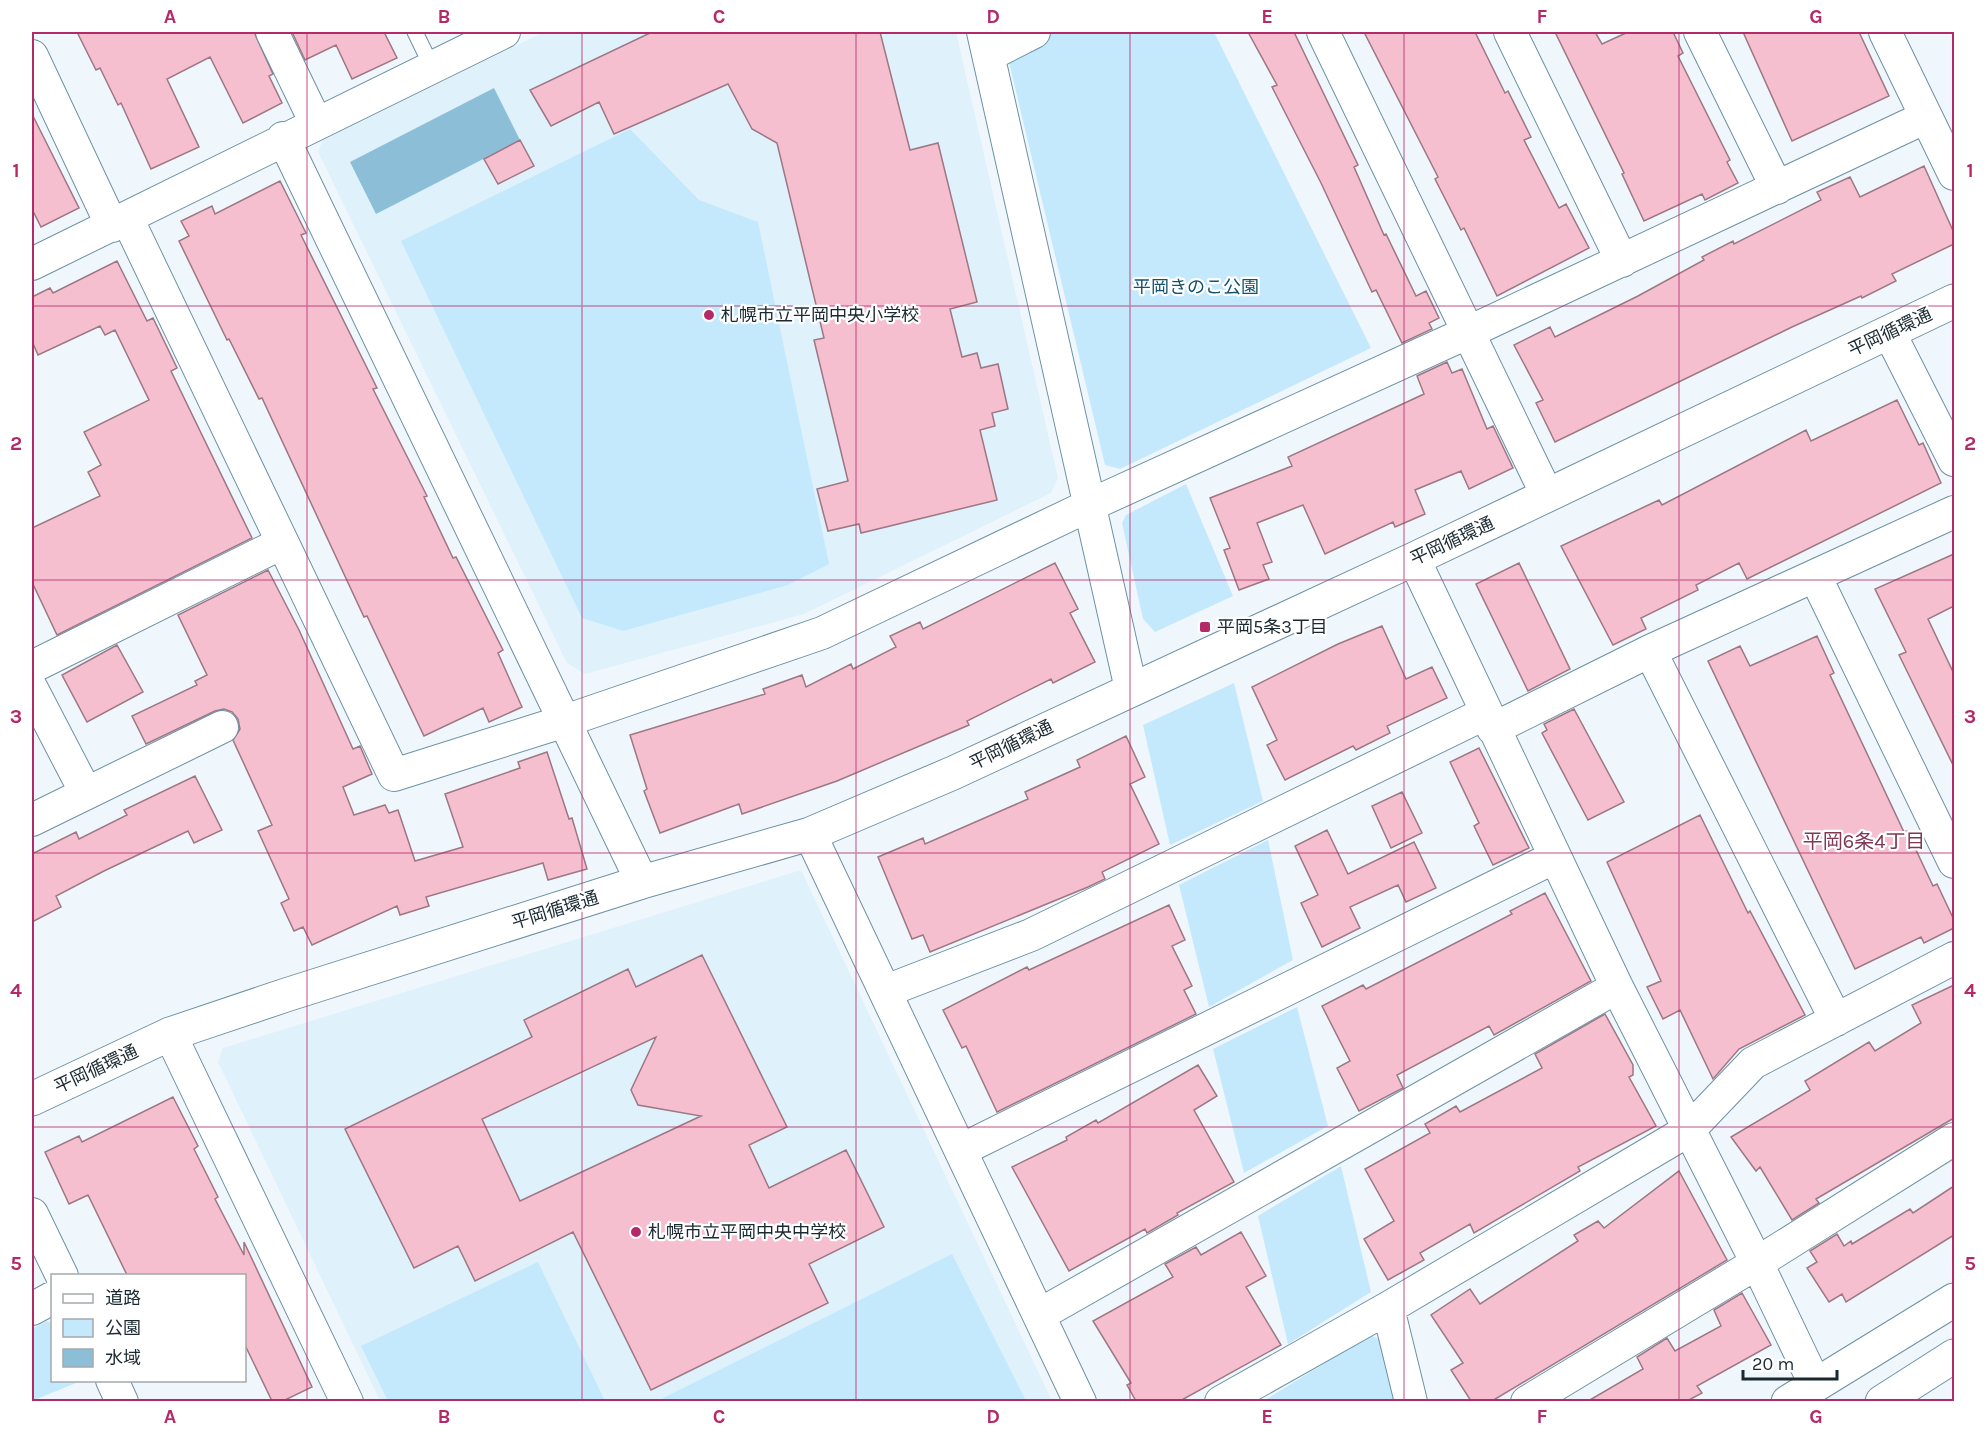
<svg xmlns="http://www.w3.org/2000/svg" width="1986" height="1433" font-family="Karla,'Noto Sans JP',sans-serif">
	<rect width="100%" height="100%" fill="#f0f7fc"/>
	<path fill="#dff1fb" d="M544,32h412l102,446 -7,15 -247,121 -219,60 -18,-11 -249,-511 5,-12z
		M801,870l251,531h-672l-162,-339 5,-14z"/>
	<path fill="#c5e9fc" d="M1049,32h165l157,316 -251,121 -15,-4 -96,-403z
		M630,129l69,71 59,22 71,342 -41,21 -165,46 -41,-13 -181,-377z
		M1186,484l47,112 -78,36 -12,-13 -21,-96 4,-8z
		M1234,683l29,118 -93,44 -27,-120z
		M1268,840l25,120 -84,47 -30,-122z
		M1297,1007l31,119 -84,47 -31,-124z
		M1341,1166l30,126 -83,52 -30,-128z
		M952,1254l74,147h-369l2,-1z
		M538,1262l67,139h-217l-27,-55z
		M47,1321l5,3v56l29,1 -49,20v-72z
		M1370,1335l13,6 14,61h-135z"/>
	<path fill="#8cbed8" d="M494,88l26,52 -144,74 -26,-52z"/>
	<path fill="#f5bfd0" stroke="#9d7783" stroke-width="1.5" fill-rule="evenodd" d="M77,32h177l19,42 -4,2 13,27 -39,20 -33,-66 -43,22 32,68 -48,22 -30,-66 -3,2 -18,-37 -4,2z
		M292,32h92l13,26 -45,21 -16,-34 -31,15z
		M652,32h228l30,118 28,-7 39,159 -27,7 12,48 15,-4 4,15 17,-4 10,45 -16,4 3,13 -15,4 17,70 -136,33 -2,-9 -31,7 -11,-42 31,-8 -34,-141 10,-2 -47,-195 -25,-14 -24,-45 -114,50 -15,-32 -48,24 -21,-36z
		M1248,32h46l64,133 -4,2 30,68 2,-1 30,62 10,-5 13,27 -10,5 3,6 -30,14 -26,-53 -4,2 -51,-109 -49,-96 5,-2z
		M1364,32h111l30,61 3,-2 23,46 -7,3 35,68 7,-4 23,44 -92,48 -33,-68 -3,2 -26,-51 3,-2z
		M1555,32h40l7,12 26,-12h45l10,21 -5,3 52,104 -3,2 11,21 -33,17 -3,-6 -58,27 -22,-47 2,-1z
		M1743,32h116l30,64 -97,45z
		M32,114l47,94 -38,19 -9,-18z
		M520,140l14,26 -36,18 -14,-25z
		M1924,166l30,67v11l-62,30 4,7 -34,17 -1,-2 -69,31 -237,115 -19,-39 7,-3 -29,-55 36,-18 5,10 83,-41 66,-36 -2,-3 31,-16 1,3 87,-44 -4,-8 33,-15 10,20z
		M280,181l26,52 -5,2 76,153 -4,1 54,107 -3,1 29,61 3,-1 47,93 -5,3 24,54 -33,15 -6,-14 -59,28 -57,-120 -3,1 -102,-219 -3,1 -30,-60 -2,1 -48,-99 10,-5 -8,-15 31,-15 3,8z
		M117,261l30,60 6,-3 24,50 -6,3 81,167 -195,97 -25,-53v-54l68,-32 -12,-24 13,-7 -17,-33 65,-32 -34,-70 -10,5 -5,-9 -62,29 -6,-14v-44l18,-9 3,5z
		M1447,362l5,11 10,-4 25,60 6,-3 20,42 -44,21 -8,-18 -46,19 10,24 -30,13 -2,-5 -68,32 -22,-49 -46,18 15,39 -9,3 6,14 -30,11 -15,-40 6,-2 -20,-50 82,-32 -4,-9 136,-63 -7,-18z
		M1897,400l22,45 4,-2 18,40 -194,96 -8,-16 -43,22 2,5 -57,28 5,11 -33,16 -52,-99 98,-46 3,5 144,-75 5,11z
		M1954,554v52l-26,13 26,55v93l-55,-112 7,-3 -31,-63z
		M1055,563l23,46 -8,4 25,49 -42,21 -2,-4 -84,42 2,4 -132,56 -95,33 -3,-10 -79,29 -16,-42 3,-2 -17,-54 135,-41 -2,-5 39,-14 4,12 45,-23 2,5 43,-22 -6,-11 30,-14 3,7z
		M1519,563l51,106 -42,22 -52,-107z
		M268,570l31,60 54,119 7,-3 12,28 -29,13 11,28 31,-10 4,8 9,-3 17,51 48,-14 -18,-53 75,-26 -2,-6 29,-10 22,67 3,-1 15,51 -39,11 -5,-17 -117,34 3,9 -29,9 -3,-9 -85,39 -9,-18 -9,4 -13,-28 8,-4 -31,-68 14,-6 -39,-85 7,-11 -2,-10 -6,-7 -8,-3 -9,2 -69,33 -14,-28 65,-31 -2,-4 12,-6 -29,-60z
		M1382,626l24,53 26,-12 15,31 -60,28 3,7 -34,17 -3,-4 -68,34 -18,-35 10,-5 -25,-53 86,-43z
		M1817,636l17,37 -4,2 74,157 3,-1 26,55 4,-2 17,36v8l-30,15 -3,-6 -66,32 -147,-308 32,-15 10,20z
		M117,645l26,47 -56,30 -25,-47z
		M1574,709l50,93 -36,18 -46,-87 5,-3 -3,-6z
		M1126,736l19,41 -15,7 29,60 -57,28 3,7 -17,8 -158,65 -7,-17 -11,4 -34,-82 45,-19 2,6 103,-45 -3,-7 55,-25 -3,-7z
		M1479,748l50,100 -36,17 -19,-39 5,-3 -29,-61z
		M195,776l27,54 -28,13 -6,-12 -84,40 -48,25 5,11 -29,15v-74l2,5 42,-21 3,7 48,-24 -3,-5z
		M1402,792l20,41 -31,15 -19,-42z
		M1700,815l48,98 2,-2 55,104 -66,34 -26,30 -33,-69 -17,9 -16,-32 14,-6 -54,-119z
		M1327,830l21,44 66,-32 22,46 -30,14 -8,-17 -48,22 10,21 -38,19 -21,-44 17,-8 -23,-49z
		M1545,893l46,88 -97,54 -5,-9 -92,49 6,13 -44,23 -22,-43 13,-7 -28,-55 41,-21 3,4 146,-75 -2,-3z
		M1169,905l16,35 -13,6 20,40 -8,4 12,24 -199,98 -31,-66 -4,2 -19,-38 84,-43 2,3z
		M702,955l85,172 -38,18 20,43 77,-38 38,77 -75,37 19,39 -177,87 -78,-158 -98,49 -17,-35 -44,22 -69,-139 187,-92 -8,-17 104,-51 8,18zM656,1037l-25,53 7,15 63,11 -181,85 -38,-82z
		M1954,985v133l-138,81 3,4 -27,17 -32,-53 -4,4 -25,-34 79,-47 -5,-9 64,-39 6,9 46,-28 -9,-18z
		M1605,1014l28,51v10l-4,2 27,49 -78,41 2,4 -106,62 -4,-9 -50,29 4,7 -36,20 -24,-41 30,-18 -29,-52 65,-36 -5,-9 31,-18 4,6 82,-44 -7,-14z
		M1198,1065l19,31 -23,14 40,72 -57,31 1,2 -31,18 -2,-4 -76,42 -57,-104 55,-27 -1,-3 30,-17 2,3z
		M173,1097l25,49 -4,3 24,48 -3,2 29,56v-13l68,145 -29,14h-11l-28,-58v-68h-117l-39,-80 -19,9 -24,-52 34,-16 3,6z
		M1679,1171l48,89 -235,141h-21l-20,-31 12,-7 -32,-48 39,-26 10,15 98,-63 -4,-6 24,-14 6,7z
		M1954,1186v49l-108,67 -4,-8 -13,8 -22,-34 10,-6 -7,-11 27,-17 7,12 7,-5 1,3 58,-35 3,4z
		M1241,1232l25,44 -20,11 35,58 -101,56h-44l-9,-16 4,-2 -38,-62 80,-44 -8,-13 31,-17 5,8z
		M1742,1293l29,52 -74,41 5,7 -15,8h-99l55,-32 -6,-12 30,-19 8,13 46,-25 -7,-16z"/>
	<g fill="none" stroke-linecap="round" stroke-linejoin="round">
		<defs>
			<path id="service" d="M415,32l17,35"/>
			<path id="minor" d="M272,32l44,91
				M983,32l148,657
				M1323,32l224,463
				M1510,32l112,229
				M1700,32l77,156
				M1885,32l69,142
				M989,55l45,-23
				M32,56l80,170
				M283,138l359,744
				M127,218l267,557 171,-54 257,-88 266,-127 381,-174 457,-215
				M32,264l472,-232
				M1889,332l65,128
				M1414,559l203,428 140,276 58,121
				M1815,576l139,286
				M1650,651l186,369
				M32,667l250,-124
				M32,689l54,104
				M1493,729l157,-78 304,-139
				M32,820l190,-93
				M810,834l270,568
				M886,991l145,-56 455,-222
				M170,1034l177,368
				M961,1150l594,-293
				M32,1214l30,62
				M1388,1308l23,94
				M32,1309l20,-11
				M1039,1315l578,-328
				M112,1380l10,22
				M1221,1402l167,-94 301,-178 64,-67 201,-105
				M1527,1402l230,-139 197,-124"/>
			<path id="tertiary" d="M32,1099l138,-65 116,-39 356,-113 168,-48 143,-61 461,-214 540,-258"/>
			<path id="secondary" d="M1788,1402l166,-102
				M1882,1402l72,-46"/>
		</defs>
		<use href="#service" stroke="#6d91a5" stroke-width="17"/>
		<use href="#minor" stroke="#6d91a5" stroke-width="34"/>
		<use href="#tertiary" stroke="#6d91a5" stroke-width="35"/>
		<use href="#secondary" stroke="#6d91a5" stroke-width="35"/>
		<use href="#service" stroke="#fff" stroke-width="15"/>
		<use href="#minor" stroke="#fff" stroke-width="32"/>
		<use href="#tertiary" stroke="#fff" stroke-width="33"/>
		<use href="#secondary" stroke="#fff" stroke-width="33"/>
	</g>
	<path fill="none" stroke="#b42a69" stroke-width="1.5" stroke-opacity="0.55" d="M307,32v1370M582,32v1370M856,32v1370M1130,32v1370M1404,32v1370M1679,32v1370M32,306h1922M32,580h1922M32,853h1922M32,1127h1922"/>
	<g fill="#b42a69" stroke="#fff" stroke-width="2">
		<circle cx="709" cy="315" r="6"/>
		<rect x="1199" y="621" width="12" height="12" rx="3"/>
		<circle cx="636" cy="1232" r="6"/>
	</g>
	<g text-anchor="middle" stroke-width="4.5" stroke-linejoin="round" paint-order="stroke">
		<g font-size="18" fill="#12526d" stroke="#fff">
			<text x="1196" y="293">平岡きのこ公園</text>
		</g>
		<g font-size="18" fill="#1a2931" stroke="#fff" text-anchor="start">
			<text x="721" y="321">札幌市立平岡中央小学校</text>
			<text x="1217" y="633">平岡5条3丁目</text>
			<text x="648" y="1238">札幌市立平岡中央中学校</text>
		</g>
		<g font-size="18" fill="#1a2931" stroke="#fff">
			<text transform="translate(1890 332) rotate(-25)" y="6">平岡循環通</text>
			<text transform="translate(1452 541) rotate(-25)" y="6">平岡循環通</text>
			<text transform="translate(1011 745) rotate(-26)" y="6">平岡循環通</text>
			<text transform="translate(555 910) rotate(-17)" y="6">平岡循環通</text>
			<text transform="translate(96 1069) rotate(-25)" y="6">平岡循環通</text>
		</g>
		<g font-size="20" fill="#7e3953" stroke="#fff">
			<text x="1864" y="848">平岡6条4丁目</text>
		</g>
	</g>
	<rect width="1986" height="1433" fill="none" stroke="#ffffff" stroke-width="66"/>
	<rect x="51" y="1274" width="195" height="108" fill="#ffffff" stroke="#a3a9ad" stroke-width="1.5"/>
	<rect x="63" y="1294" width="30" height="9" fill="#ffffff" stroke="#a3a9ad" stroke-width="1.5"/>
	<text x="105" y="1304" font-size="18" fill="#1a2931">道路</text>
	<rect x="63" y="1319" width="30" height="18" fill="#c5e9fc" stroke="#a3a9ad" stroke-width="1.5"/>
	<text x="105" y="1334" font-size="18" fill="#1a2931">公園</text>
	<rect x="63" y="1349" width="30" height="18" fill="#8cbed8" stroke="#a3a9ad" stroke-width="1.5"/>
	<text x="105" y="1364" font-size="18" fill="#1a2931">水域</text>
	<path d="M1743 1370v9h94v-9" fill="none" stroke="#1a2931" stroke-width="3"/>
	<text x="1752" y="1370" font-size="18" fill="#1a2931" stroke="#ffffff" stroke-width="4.5" paint-order="stroke">20 m</text>
	<rect x="33" y="33" width="1920" height="1367" fill="none" stroke="#b42a69" stroke-width="2"/>
	<g font-size="20" text-anchor="middle" font-weight="bold" fill="#b42a69">
		<text x="170" y="23">A</text>
		<text x="444" y="23">B</text>
		<text x="719" y="23">C</text>
		<text x="993" y="23">D</text>
		<text x="1267" y="23">E</text>
		<text x="1542" y="23">F</text>
		<text x="1816" y="23">G</text>
		<text x="16" y="177">1</text>
		<text x="1970" y="177">1</text>
		<text x="16" y="450">2</text>
		<text x="1970" y="450">2</text>
		<text x="16" y="723">3</text>
		<text x="1970" y="723">3</text>
		<text x="16" y="997">4</text>
		<text x="1970" y="997">4</text>
		<text x="16" y="1270">5</text>
		<text x="1970" y="1270">5</text>
		<text x="170" y="1423">A</text>
		<text x="444" y="1423">B</text>
		<text x="719" y="1423">C</text>
		<text x="993" y="1423">D</text>
		<text x="1267" y="1423">E</text>
		<text x="1542" y="1423">F</text>
		<text x="1816" y="1423">G</text>
	</g>
</svg>
